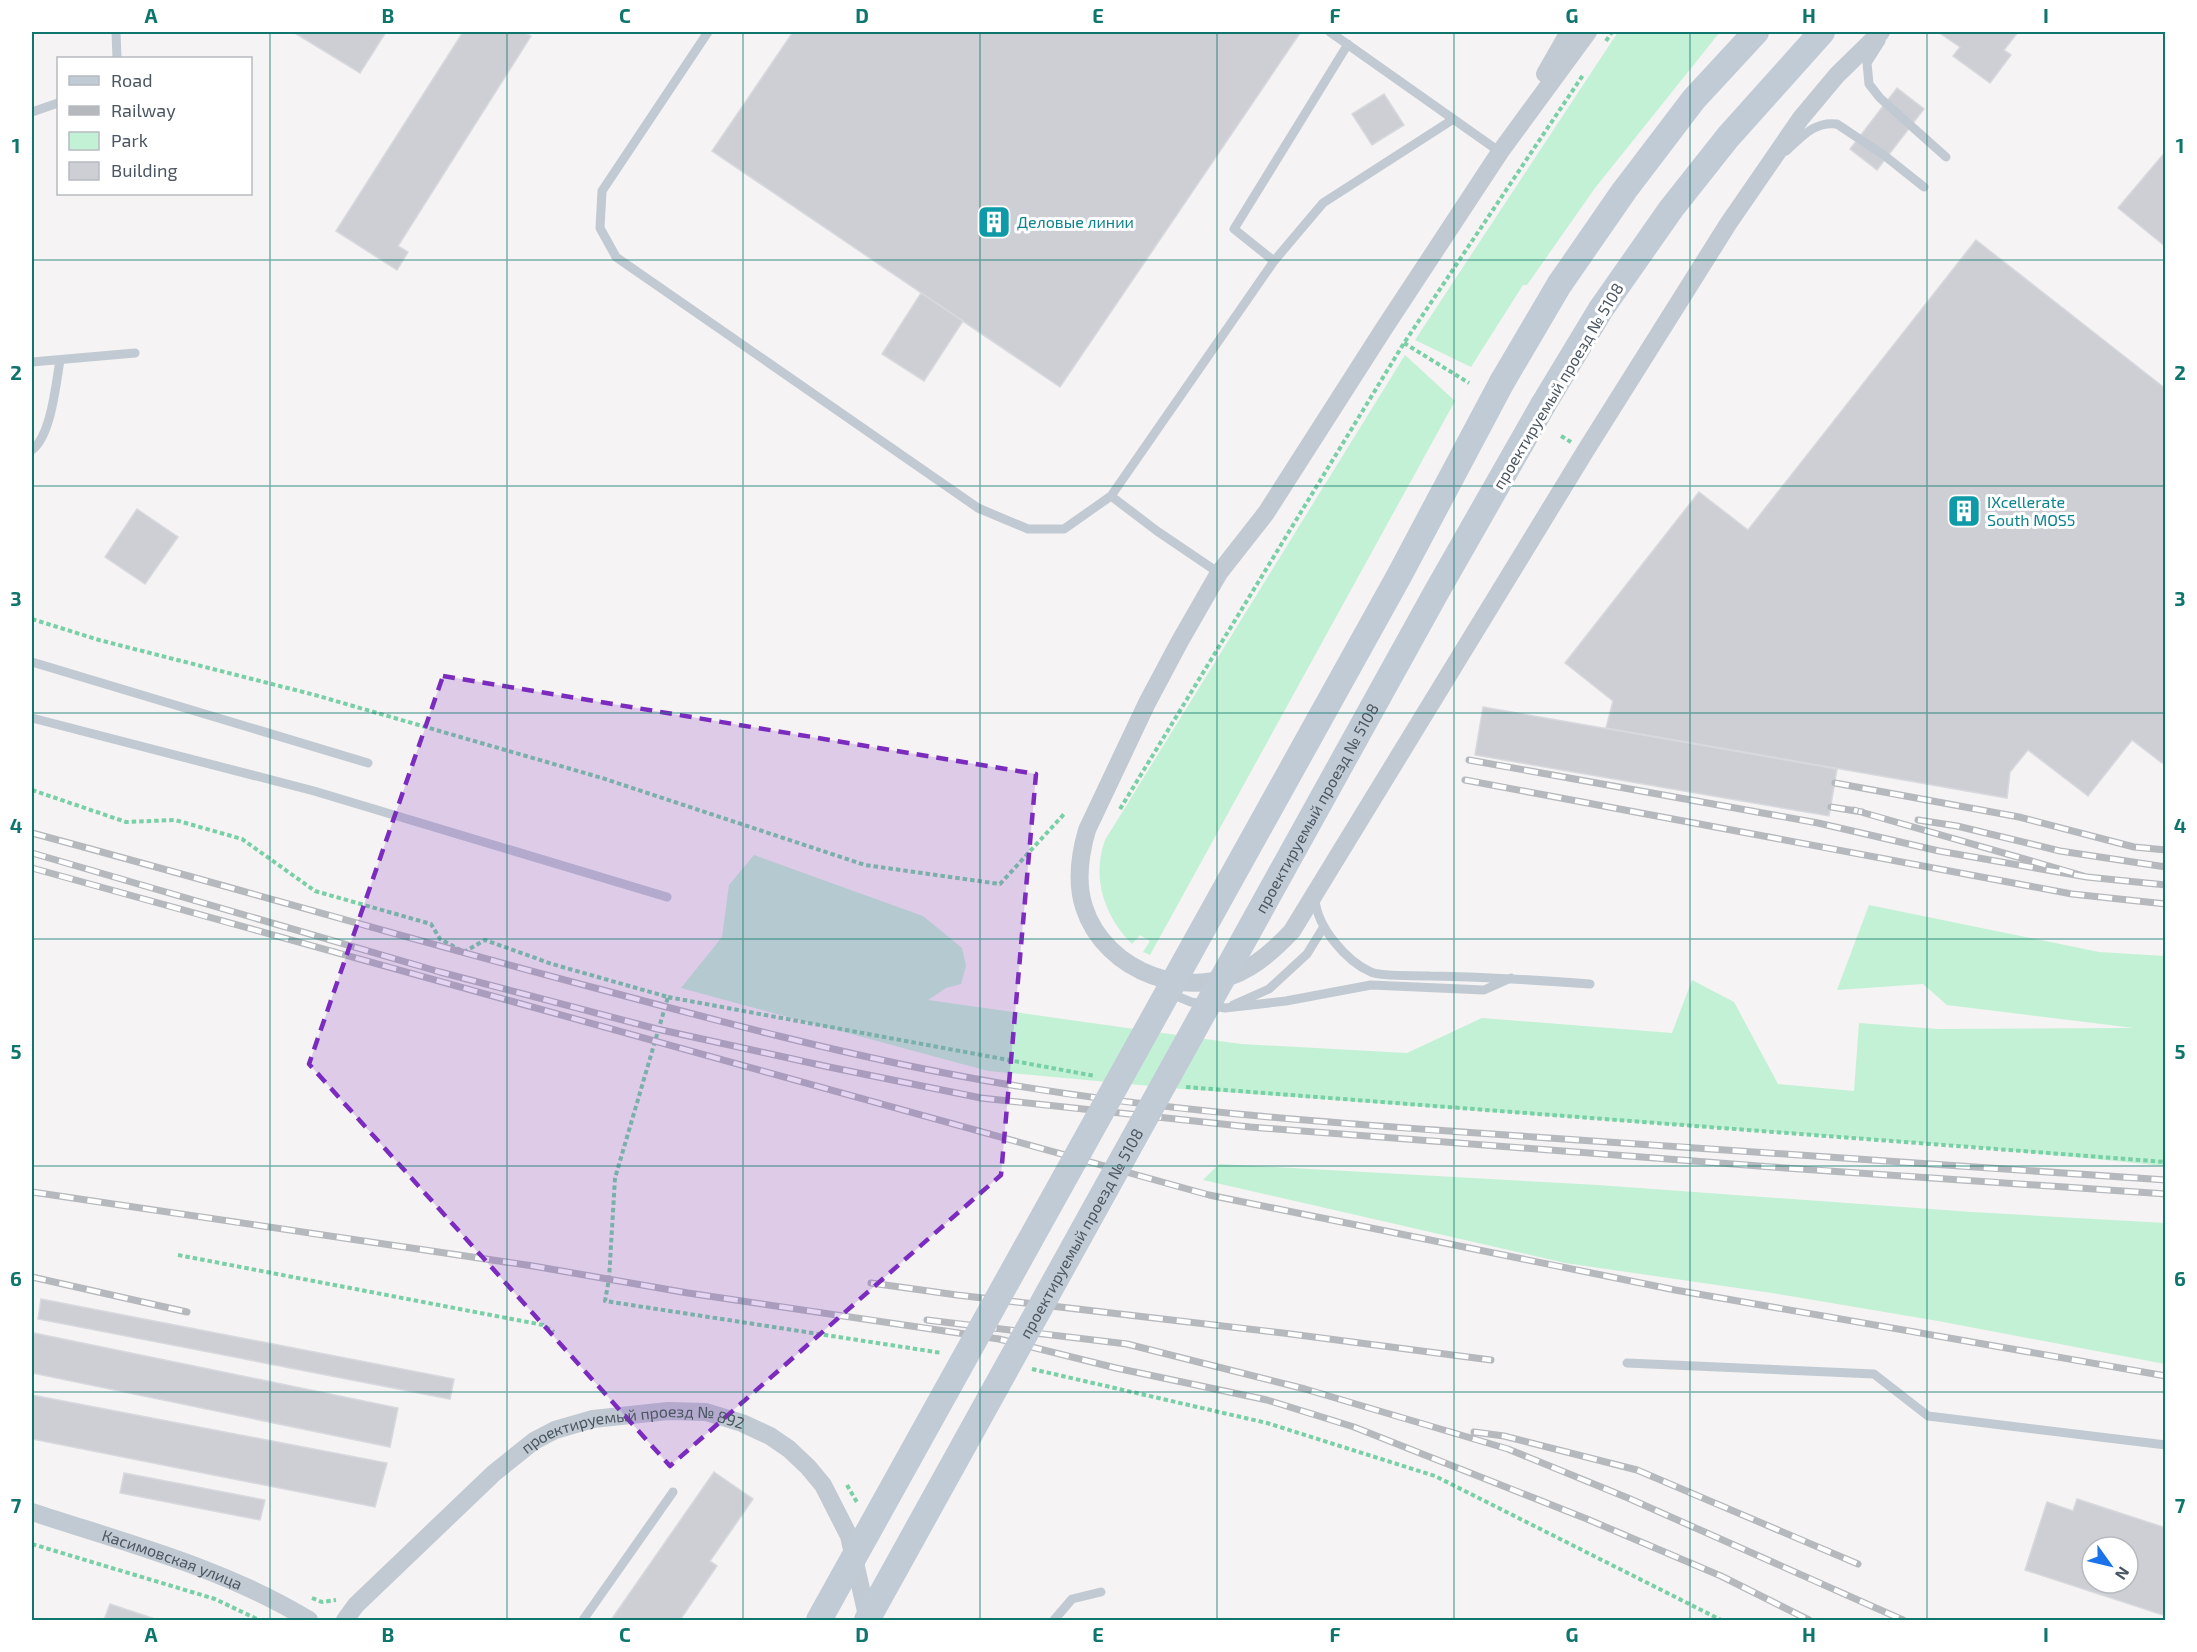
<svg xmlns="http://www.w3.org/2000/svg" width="2197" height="1652" font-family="'Exo 2',sans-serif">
	<rect width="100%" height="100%" fill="#f5f3f3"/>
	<path fill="#c3f1d5" d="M1618,32h102l-125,156 -68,97h-4l-52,82 -56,-27z
		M1405,355l50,46 -305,554 -7,-3 7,-11 -10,-6 -8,9c-27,-27 -41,-66 -27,-104z
		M754,855l169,61 39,32 4,18 -5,18 -15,4 -18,12 313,44 166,9 75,-35 190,15 20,-53 42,22 44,82 76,7 5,-68 79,6 196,-1 -187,-23 -24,-21 -86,6 32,-85 230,47 66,4v210l-202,-20 -780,-57 -195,-18 -307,-83 41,-51 7,-52z
		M1219,1164l379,21 374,27 193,11v141l-227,-43 -166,-28 -207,-30 -362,-83z"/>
	<path fill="#cdcfd5" stroke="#d7d9de" stroke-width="1.5" fill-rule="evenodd" d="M293,32h93l-26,41z
		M463,32h60l8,4 -133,210 10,6 -11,18 -61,-39z
		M793,32h505l2,1 -240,354 -348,-236z
		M1938,32h80l-14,18 7,5 -21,28 -37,-27 7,-9z
		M1897,88l27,21 -47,61 -27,-21z
		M1384,94l20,31 -32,20 -20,-31z
		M2166,151v96l-48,-39z
		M1976,240l190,149v369l-4,5 -30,-23 -44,56 -60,-46 -18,22 -3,26 -401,-70 7,-27 -48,-38 134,-171 49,38z
		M921,293l42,28 -39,60 -42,-27z
		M137,509l41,28 -33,47 -40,-27z
		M1483,707l354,62 -8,47 -354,-61z
		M41,1299l413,80 -4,20 -412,-80z
		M34,1333l364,75 -8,39 -358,-74v-29z
		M32,1395l355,68 -12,44 -343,-68z
		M714,1472l39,27 -43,62 7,5 -37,54h-69z
		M124,1473l141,27 -5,20 -140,-27z
		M2077,1499l89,29v88l-141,-46 22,-68 26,9zM2092,1547h36v36h-36z
		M110,1604l48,16h-54z"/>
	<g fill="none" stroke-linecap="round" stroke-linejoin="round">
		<path stroke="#7ad0a6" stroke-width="4" stroke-dasharray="4.5 3" stroke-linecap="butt" d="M1606,41l6,-9
			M1404,343l65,40
			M1561,436l10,6
			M32,619l67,21 216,55 287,83 263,87 135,19 65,-71
			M32,790l94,32 49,-2 67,19 73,52 116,33 9,15 24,13 21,-12 67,24 116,33 -53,181 -6,101 -4,22 337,52
			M1120,809l284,-466 179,-268
			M668,997l427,79
			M1186,1087l980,75
			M178,1255l365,70 11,7
			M1032,1369l235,54 168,53 286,144
			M847,1485l11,19
			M32,1544l183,55 44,21
			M312,1598l10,4 14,-2"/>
		<path stroke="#c1cad2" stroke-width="9" d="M116,32l1,26
			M708,32l-106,159 -2,37 16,29 362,251 50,21h36l47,-33 163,-235 49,-58 129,-83
			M1330,32l170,120
			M1881,41l-14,22 2,21 11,14 66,59
			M32,112l26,-9
			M1786,151c16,-14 28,-30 51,-27l48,32 39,31
			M1274,261l-40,-32 114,-185
			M32,362l103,-9
			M32,450c19,-14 24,-66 28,-90
			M1111,496l46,35 62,42
			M32,662l336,101
			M32,718l282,73 353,106
			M1315,899c2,28 31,62 56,73 10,5 46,3 59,4 54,1 107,4 160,8
			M1169,993l22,9 34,6 61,-7 85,-16 113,5 27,-12
			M1233,1005l36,-16 38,-35 16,-26
			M1627,1363l247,11 54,42 238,29
			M583,1620l90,-128
			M1054,1620l18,-21 29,-7"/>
		<g stroke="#c1cad2" stroke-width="18">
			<path d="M1588,32l-88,120 -117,178 -117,183 -47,60 -39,68 -33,62 -60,127c-7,24 -11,52 -3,77 21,66 107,97 166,60 16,-10 29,-22 42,-36l294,-481 142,-226 73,-106 36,-43 44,-43"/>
			<path d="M1545,74l24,-42"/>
			<path id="s1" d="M32,1512c94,31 192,56 277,108"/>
			<path id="s2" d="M345,1620l11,-15 138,-132 40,-32 21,-11 38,-11 75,-8 38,1 36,11 28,13 19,13 19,18 15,18 26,51 19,84"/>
		</g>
		<path stroke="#c1cbd6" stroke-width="26" d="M1502,382l57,-97 65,-94 70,-92 62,-67
			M1543,405l58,-96 70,-100 57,-72 94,-105"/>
		<defs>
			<path id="rail" d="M1469,760l349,63 121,28 148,26 -233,-67
				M1465,780l607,114 94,10
				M1835,783l184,34 115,30 32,3
				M1831,807l31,5
				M1918,820l39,6 103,25 106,16
				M32,833c189,51 377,106 567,156 123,33 246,66 372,89 185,34 375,46 563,59 211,14 421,29 632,43
				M32,853l408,119 217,57 172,38 152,31 269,29 522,40 394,27
				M32,868l1177,327 466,95 491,86
				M2087,877l79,8
				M32,1192l501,74 155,27 311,46 117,29 151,32 87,27 233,92 134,57 88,44
				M32,1277l155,35
				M871,1283l86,12 326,38 208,27
				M927,1320l200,24 178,45 203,60 120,49 275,122
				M1474,1432l30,4 133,34 221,94"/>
		</defs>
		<use href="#rail" stroke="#b5b8bd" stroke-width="7"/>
		<use href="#rail" stroke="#fff" stroke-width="4.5" stroke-dasharray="14" stroke-linecap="butt"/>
		<g stroke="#c1cbd6" stroke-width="26">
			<path d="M819,1620l580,-1044 103,-194"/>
			<path id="s3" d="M867,1620l570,-1029 106,-186"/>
		</g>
	</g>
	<path fill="#7b2cbf" fill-opacity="0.2" stroke="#7b2cbf" stroke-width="4.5" stroke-dasharray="12 8" stroke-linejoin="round" d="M443,676l593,98 -35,401 -331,291 -361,-402z"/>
	<path fill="none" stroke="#0f766e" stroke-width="1.5" stroke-opacity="0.55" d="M270,32v1588M507,32v1588M743,32v1588M980,32v1588M1217,32v1588M1454,32v1588M1690,32v1588M1927,32v1588M32,260h2134M32,486h2134M32,713h2134M32,939h2134M32,1166h2134M32,1392h2134"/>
	<defs>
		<symbol id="building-square" viewBox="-11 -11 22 22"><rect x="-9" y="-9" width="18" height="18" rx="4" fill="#0f9aa8" stroke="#fff"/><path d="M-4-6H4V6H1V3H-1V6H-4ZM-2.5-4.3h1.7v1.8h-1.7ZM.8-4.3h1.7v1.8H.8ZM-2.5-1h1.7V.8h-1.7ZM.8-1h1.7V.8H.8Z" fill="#fff"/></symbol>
	</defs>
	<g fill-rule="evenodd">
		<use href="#building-square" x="975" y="203" width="38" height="38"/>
		<use href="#building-square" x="1945" y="492" width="38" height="38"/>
	</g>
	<g text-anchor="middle" stroke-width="6" stroke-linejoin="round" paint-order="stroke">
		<g font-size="16" fill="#0d838f" stroke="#fff" text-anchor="start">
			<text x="1017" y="228">Деловые линии</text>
			<text x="1987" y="508">IXcellerate<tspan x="1987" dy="18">South MOS5</tspan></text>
		</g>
		<g font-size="16" fill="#4a5661" stroke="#fff">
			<text transform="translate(1558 386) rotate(-59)" y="6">проектируемый проезд № 5108</text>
			<text dy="6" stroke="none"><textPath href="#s3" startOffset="928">проектируемый проезд № 5108</textPath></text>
			<text dy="6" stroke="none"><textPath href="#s3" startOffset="442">проектируемый проезд № 5108</textPath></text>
			<text dy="6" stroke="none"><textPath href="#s2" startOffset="362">проектируемый проезд № 892</textPath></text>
			<text dy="6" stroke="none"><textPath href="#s1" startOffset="148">Касимовская улица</textPath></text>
		</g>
	</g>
	<rect width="2197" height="1652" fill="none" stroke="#ffffff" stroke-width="66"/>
	<rect x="57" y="57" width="195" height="138" fill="#ffffff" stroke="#b7bbc0" stroke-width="1.5"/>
	<rect x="69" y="76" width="30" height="9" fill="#c1cbd6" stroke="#b7bbc0" stroke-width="1.5"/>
	<text x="111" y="87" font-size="18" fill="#4a5661">Road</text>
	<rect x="69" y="106" width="30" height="9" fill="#b5b8bd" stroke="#b7bbc0" stroke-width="1.5"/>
	<text x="111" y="117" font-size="18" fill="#4a5661">Railway</text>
	<rect x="69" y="132" width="30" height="18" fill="#c3f1d5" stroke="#b7bbc0" stroke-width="1.5"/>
	<text x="111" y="147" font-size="18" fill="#4a5661">Park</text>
	<rect x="69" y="162" width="30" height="18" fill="#cdcfd5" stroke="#b7bbc0" stroke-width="1.5"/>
	<text x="111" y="177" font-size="18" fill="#4a5661">Building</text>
	<g transform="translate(2110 1565) rotate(124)"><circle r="28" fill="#ffffff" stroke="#b7bbc0" stroke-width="1.5"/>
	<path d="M0-4.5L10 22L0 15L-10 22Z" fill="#1a73e8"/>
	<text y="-9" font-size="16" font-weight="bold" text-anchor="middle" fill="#4a5661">N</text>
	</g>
	<rect x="33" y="33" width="2131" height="1586" fill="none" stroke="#0f766e" stroke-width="2"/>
	<g font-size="20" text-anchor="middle" font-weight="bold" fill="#0f766e">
		<text x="151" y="23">A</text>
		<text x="388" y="23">B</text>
		<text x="625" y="23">C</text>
		<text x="862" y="23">D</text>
		<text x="1098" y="23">E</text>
		<text x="1335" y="23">F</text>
		<text x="1572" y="23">G</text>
		<text x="1809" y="23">H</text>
		<text x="2046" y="23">I</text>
		<text x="16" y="153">1</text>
		<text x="2180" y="153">1</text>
		<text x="16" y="380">2</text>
		<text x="2180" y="380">2</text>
		<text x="16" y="606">3</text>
		<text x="2180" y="606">3</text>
		<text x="16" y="833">4</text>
		<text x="2180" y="833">4</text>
		<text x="16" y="1059">5</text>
		<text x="2180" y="1059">5</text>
		<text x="16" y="1286">6</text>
		<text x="2180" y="1286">6</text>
		<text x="16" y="1513">7</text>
		<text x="2180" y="1513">7</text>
		<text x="151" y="1642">A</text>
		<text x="388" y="1642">B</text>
		<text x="625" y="1642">C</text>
		<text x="862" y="1642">D</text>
		<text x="1098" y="1642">E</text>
		<text x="1335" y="1642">F</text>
		<text x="1572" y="1642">G</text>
		<text x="1809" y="1642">H</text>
		<text x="2046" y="1642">I</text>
	</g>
</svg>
